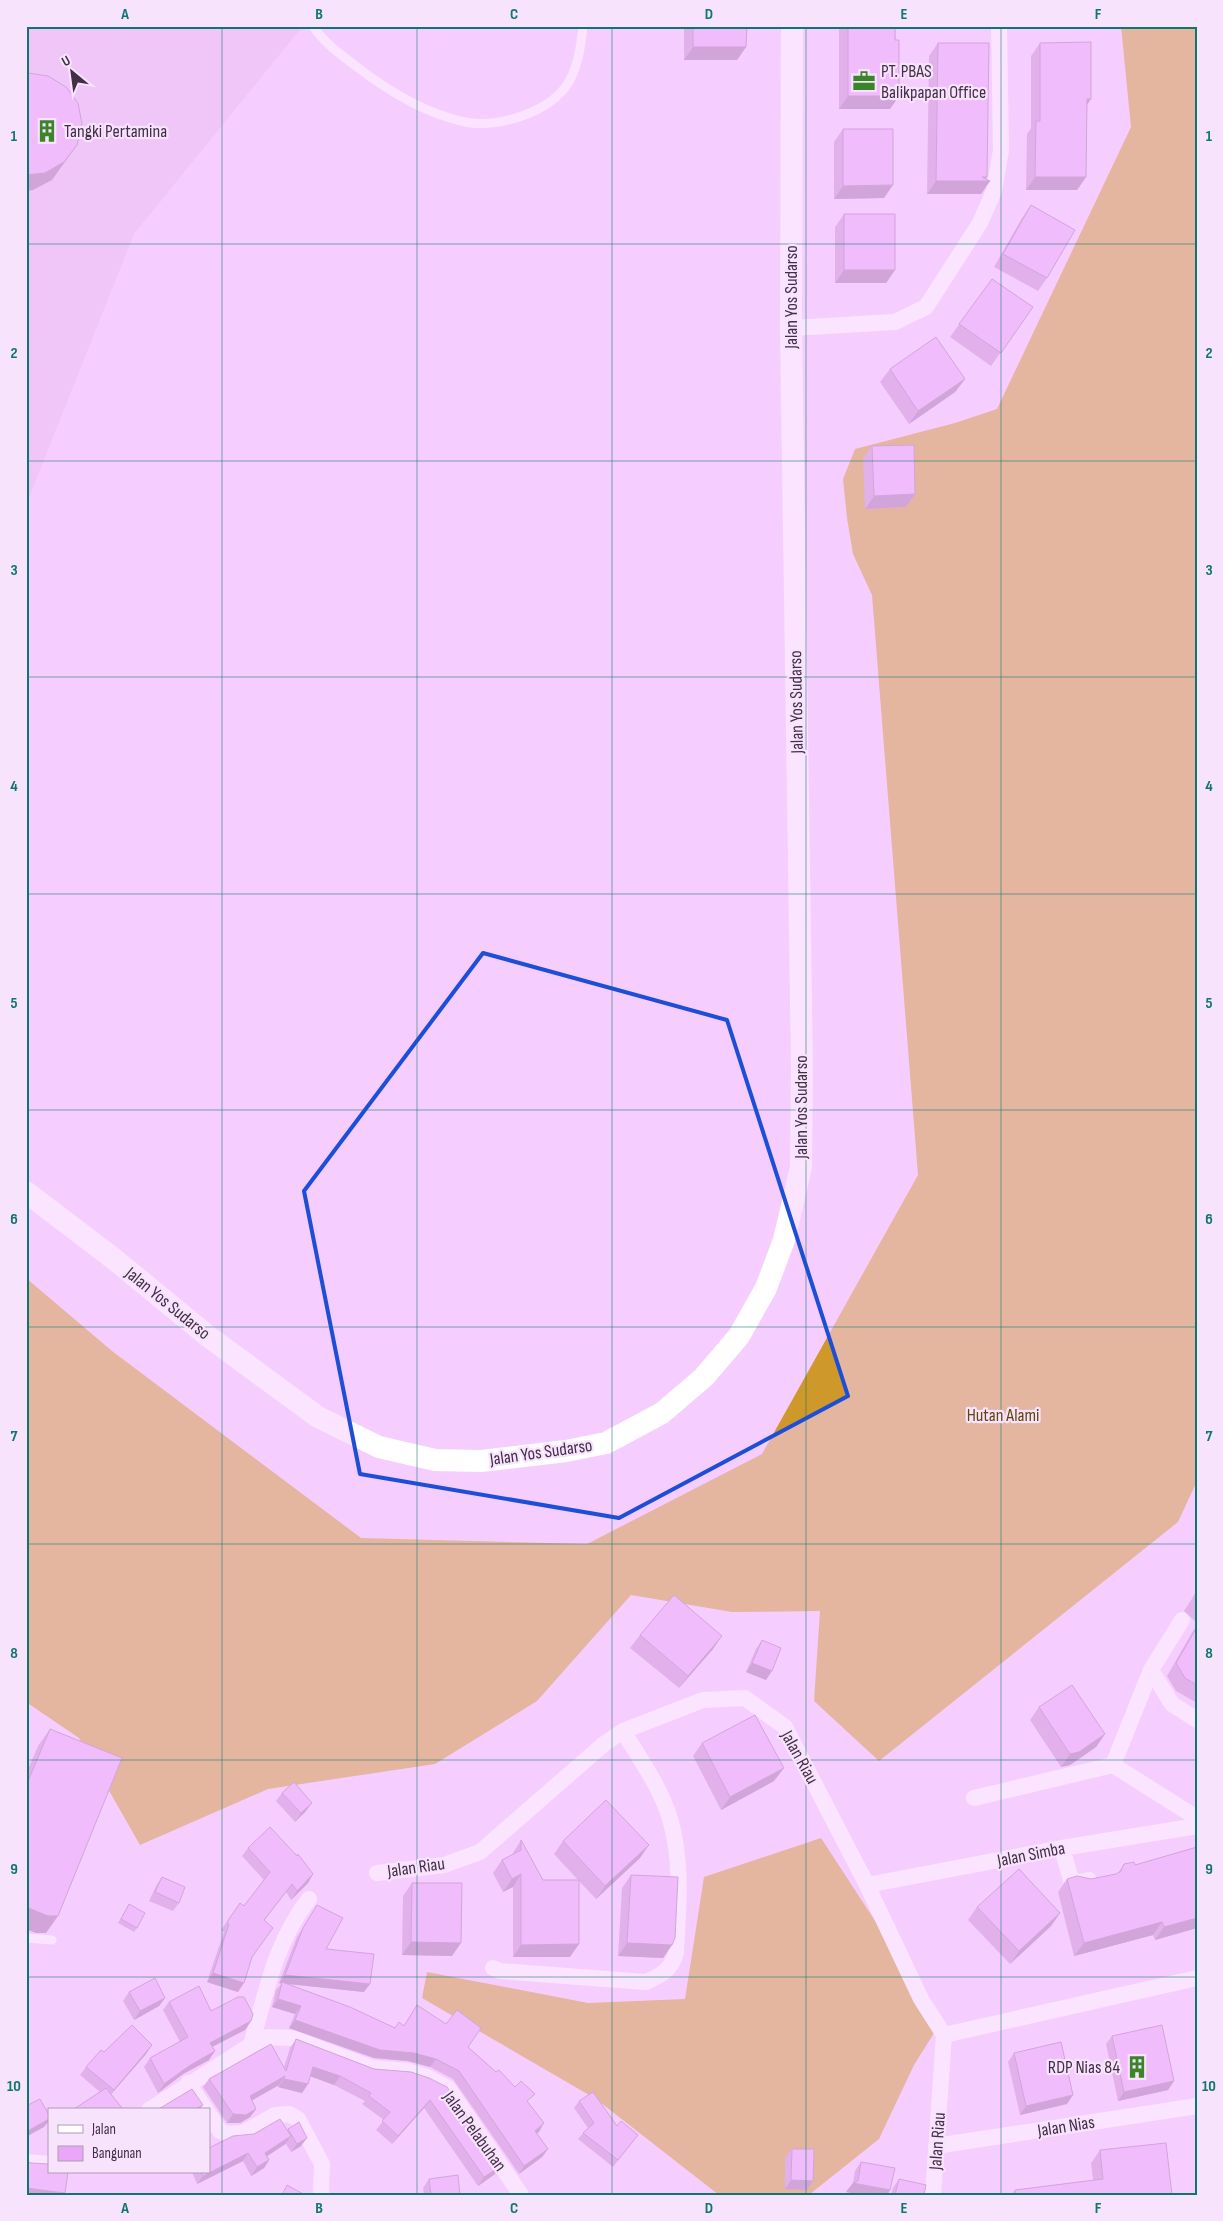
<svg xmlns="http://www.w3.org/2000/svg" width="1223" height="2221" font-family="'Sofia Sans Condensed',sans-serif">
	<rect width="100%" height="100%" fill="#f6cdff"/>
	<path fill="#e8bdf2" d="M26,26h277l-169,208 -108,271z"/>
	<path fill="#cf982b" d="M1121,26h76v1455l-19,41 -299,239 -65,-60 6,-90 -88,1 -101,-17 -94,106 -102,63 -167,25 -128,56 -61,-107 -53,-36v-424l86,73 249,187 226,6 175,-90 156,-279 -46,-580 -19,-41 -6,-36 -4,-39 12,-30 100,-26 42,-14 134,-282z
		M821,1838l120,184 -27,43 -35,74 -69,55 -91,1 -123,-96 -174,-101 5,-26 161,31 97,-4 19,-122z"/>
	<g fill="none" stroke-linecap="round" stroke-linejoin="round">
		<path stroke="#fff" stroke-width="9" d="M313,26c12,18 27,28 44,41 30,23 70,47 108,55 34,7 90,-11 106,-44 8,-17 10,-34 12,-52
			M26,1938l26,2"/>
		<path stroke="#fff" stroke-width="16" d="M791,328l104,-6 31,-15 54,-84 14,-32 7,-41 -2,-124
			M1151,1670l21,34 25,16
			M1113,1765l38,-95 31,-50
			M974,1798l139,-33 84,53
			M1062,1848l9,32 9,2 9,-2
			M377,1873l67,-8 36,-13 124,-108 19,-13 80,-31 42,-2 40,29 82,158 54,114 23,36 -11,160
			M867,1885l195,-37 135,-22
			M493,1968l7,3 146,11c16,-7 25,-12 30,-29 2,-43 7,-91 -6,-134 -9,-31 -30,-60 -47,-88
			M944,2035l253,-57
			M251,2045c15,-52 24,-103 58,-146
			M188,2083l18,27
			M149,2110l102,-65 17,-8 24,1 80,30 35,3 20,6 21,11 73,107
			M209,2114l11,17 8,3 15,-1 32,-18 14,-1 9,5 24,45 -1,31
			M936,2146l261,-40
			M26,2162l23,2"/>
		<path stroke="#fff" stroke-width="22" d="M26,1192l88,67 95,78 109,80 61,30 56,13 46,1 85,-10 40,-8 56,-30 42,-36 35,-41 27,-48 18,-48 17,-73 1,-99 -11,-740 1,-302"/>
	</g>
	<path fill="#c98fd6" d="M684,26h63l-1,21 -9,13h-53z
		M839,26h56l4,70 -9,13h-51z
		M938,43l47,136 5,2 -9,13h-54l2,-138z
		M1040,43l47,61 -1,73 -9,13h-51l1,-56 4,-6v-72z
		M843,129l41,69 -50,1v-57z
		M1031,205l16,73 -9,13 -44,-24 28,-49z
		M844,214l51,56 -9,13h-51v-56z
		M992,279l41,28 -42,59 -41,-29z
		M890,369l75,10 -10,13 -46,32 -29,-42z
		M872,446l43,48 -9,13 -41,2 -2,-50z
		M1197,1591v32l-13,-12z
		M1197,1624v79l-21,-12 -9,-15z
		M640,1635l73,14 -34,39 -49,-40z
		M762,1640l4,40 -20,-8 10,-23z
		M1039,1707l66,27 -9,13 -26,18 -9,2 -31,-47z
		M50,1729l-4,204h-10l-10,-4v-155l12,-28z
		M702,1743l72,38 -53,29 -28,-54z
		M282,1793l24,18 -11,11 -19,-21z
		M521,1840l22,40h35l-24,-26 9,-13 77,17 -44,41 -17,-18 -9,76h-57v-70l-10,5 -10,-19 9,-13 11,-5v-2z
		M1197,1847v81l-42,12 -2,-5 -79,21 -16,-64 9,-13h24l25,-5 2,-1 6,-9 11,1z
		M248,1848l65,26 -5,9 -17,17 -5,-8 -22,29 -13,37 -13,34 -31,-10 17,-50 -3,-2 19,-27 4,3 20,-26 -22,-24z
		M631,1875l41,70 -9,13 -45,-2 4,-68z
		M162,1877l17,26 -6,8 -24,-10 7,-15z
		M412,1883l40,73 -50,-1 1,-59z
		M129,1904l8,24 -3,4 -16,-9z
		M317,1905l9,44 38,43 -76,-8 106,44 10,-2 64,21 60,55 11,30 -2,1 11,16 -6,8 -23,17 -66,-95 -23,-12 -22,-6 -34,-3 -85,-30 6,-14 -23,-7 4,-17 5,-6 -2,-1 18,-46z
		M977,1907l83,6 -9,13 -41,38 -42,-44z
		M129,1992l36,6 -6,8 -25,14 -11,-19z
		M169,2002l42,9 40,10 -6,9 -33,17 -3,13 -26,14 -25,19 -14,-26 6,-9 30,-16 -17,-32z
		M1112,2036l62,45 -6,9 -50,11 -12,-57z
		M296,2039l78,30 37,3 84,102 -17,12 -54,-78 -32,36 -16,-14 8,-10 -22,-16 3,-3 -31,-16 -24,-9 -2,8 -6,9 -24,-6 1,-2 -27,15 4,9 -6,8 -10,6h-13l-24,-36 6,-8 75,-12 6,-19z
		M104,2052l42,2 -35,40 11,14 -1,2h-47l26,-18 -20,-17 6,-8z
		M1014,2053l53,51 -47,11 -12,-53z
		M579,2101l38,25 21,9 -25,32 -35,-28 5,-6 5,-5 -14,-20z
		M288,2129l13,17 -10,6 -5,-8 -19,12 2,4 -5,8 -13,8 -8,-15 -46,23 -5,-12h17l78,-41z
		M792,2149l15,41 -22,-1v-31z
		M1100,2150l72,45h-161l4,-5 78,-10 -2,-17z
		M861,2162l29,28 -3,5h-26l-15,-3 7,-9 2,-12z
		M429,2179l31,16h-36l-1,-7z
		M899,2179l25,16h-33l2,-7z"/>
	<path fill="#a474ae" d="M693,47h53l-9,13h-53z
		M848,96h51l-9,13h-51z
		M1087,99h4l-9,13z
		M77,145l-25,35 -19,10 -7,1v-16z
		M982,177h5l-3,4h6l-9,13h-54l9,-13z
		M1035,177h51l-9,13h-51z
		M893,185l-9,13 -50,1 9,-13z
		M844,270h51l-9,13h-51z
		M965,379l-10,13 -46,32 9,-13z
		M915,494l-9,13 -41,2 9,-13z
		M722,1636l-9,13 -34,39 9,-12z
		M752,1663l20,8 -6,9 -20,-8z
		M1105,1734l-9,13 -26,18 -9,2 9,-13z
		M784,1768l-10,13 -53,29 9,-13z
		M312,1803l-6,8 -11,11 6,-9z
		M649,1845l-9,13 -44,41 9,-13z
		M313,1874l-5,9 -17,17 6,-9z
		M521,1874l-8,13 -10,5 9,-13z
		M26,1907l32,9 -12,17h-10l-10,-4z
		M1060,1913l-9,13 -41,38 9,-13z
		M1197,1918v10l-42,12 9,-13z
		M1162,1922l-9,13 -79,21 10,-13z
		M411,1942l50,1 -9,13 -50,-1z
		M627,1943l45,2 -9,13 -45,-2z
		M579,1944l-9,13h-57l8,-12z
		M213,1973l31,10 -6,9 -31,-10z
		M285,1975l85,9 -6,8 -85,-9z
		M165,1998l-6,8 -25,14 6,-9z
		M278,1999l23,7 -6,8 -23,-7z
		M295,2020l119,33 22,6 -6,8 -22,-6 -34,-3 -85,-30z
		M251,2021l-6,9 -41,21 6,-8z
		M152,2045l-6,9 -38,44 6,-8z
		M215,2051l-6,9 -26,14 -25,19 6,-9 25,-18z
		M313,2067l27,9 -6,9 -27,-10z
		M285,2076l-6,9 -35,20 6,-9z
		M284,2079l24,5 -6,9 -24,-6z
		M1174,2081l-6,9 -50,11 6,-9z
		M1073,2095l-6,9 -47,11 6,-9z
		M430,2100l-6,8 -32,36 6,-8z
		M203,2105l-4,5h-6z
		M256,2109l-6,8 -10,6h-13l6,-9z
		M49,2119v2l-5,6 -18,10v-5z
		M544,2123l-5,9 -10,7 6,-8z
		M291,2136l-6,8 -25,17 5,-8z
		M307,2138l-6,8 -10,6 6,-8z
		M548,2149l-6,8 -23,17 5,-8z
		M248,2153l-5,8 -46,23 6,-8z
		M269,2160l-5,8 -13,8 6,-9z
		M501,2166l-6,8 -17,12 6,-9z
		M791,2180l22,1 -6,9 -22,-1z
		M853,2183l37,7 -3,5h-26l-15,-3z
		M26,2188l39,5 -1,2h-38z"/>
	<path fill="#eaa6f9" stroke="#a474ae" d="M693,26h54l-1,21h-53z
		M848,26h47v14h4v56h-51z
		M1091,42v57h-4l-1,78h-51l1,-56h4v-78z
		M938,43h51l-2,134h-5l8,4h-54z
		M26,73h2l20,3 18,11 12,16 4,21 -5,21 -13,17 -19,11 -19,2z
		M843,129h50v56l-50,1z
		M1031,205l44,25 -28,48 -44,-24z
		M844,214h51v56h-51z
		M992,279l41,28 -32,46 -42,-29z
		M936,337l29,42 -47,32 -28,-42z
		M914,445l1,49 -41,2 -2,-50z
		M1197,1592v9l-4,-3z
		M674,1595l48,41 -34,40 -48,-41z
		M1197,1627v58l-12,-7 -9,-15z
		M762,1640l19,8 -9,23 -20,-8z
		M1072,1685l33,49 -26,18 -9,2 -31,-47z
		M755,1715l29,53 -54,29 -28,-54z
		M50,1729l72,29 -64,158h-10l-22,-9v-121z
		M294,1782l18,21 -11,10 -19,-20z
		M606,1800l43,45 -44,41 -42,-45z
		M270,1827l27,29 1,-2 15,20 -16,17 -5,-7 -28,36 9,8 -21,29 -8,26 -31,-10 16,-49 -2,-2 13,-19 4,3 26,-34 -22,-24z
		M521,1840l22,40h36v64l-58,1v-71l-9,5 -10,-19 19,-10z
		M1197,1847v71l-33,9 -2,-5 -78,21 -17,-64 10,-3 14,3 25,-5 5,-3 3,-7 10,-2 1,3z
		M1019,1869l41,44 -41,38 -42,-44z
		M631,1875l47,2 -3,61 -3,7 -45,-2z
		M162,1877l23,10 -6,16 -24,-11z
		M412,1883h50l-1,60 -50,-1z
		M129,1904l16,9 -8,15 -16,-9z
		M317,1905l26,13 -17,31 48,5 -4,30 -85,-9 18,-47z
		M155,1978l10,20 -25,13 -11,-19z
		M282,1982l68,25 45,21 4,-6 5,4 13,-21 29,19 11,-14 24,18 -13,19 28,25 3,-2 16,17 6,-6 14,13 -8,7 17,22 -9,8 13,18 -24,17 -65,-95 -23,-12 -22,-6 -34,-3 -85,-30 6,-14 -23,-7z
		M199,1986l12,25 27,-14h6l9,17 -2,7 -41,22 5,8 -26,15 -25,18 -14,-26 38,-21 -19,-35z
		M132,2025l20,20 -38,45 -28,-23 15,-17 3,2z
		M1162,2025l12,56 -50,11 -12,-56z
		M296,2039l78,30 37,3 18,6 18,9 54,79 -17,11 -54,-77 -32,36 -16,-15 8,-9 -21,-16 2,-3 -31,-17 -27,-9 -5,17 -24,-5 1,-3 -35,20 6,13 -10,6 -13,-1 -24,-35 62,-35 15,27z
		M1061,2042l12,53 -47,11 -12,-53z
		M106,2088l16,20 -2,2h-45l-1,-1z
		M192,2089l11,16 -10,5h-36z
		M593,2092l24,34 4,-5 17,14 -20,25 -35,-27 11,-10 -15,-22z
		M40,2099l9,16v4l-23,13v-26z
		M280,2119l11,17 -26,17 4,7 -12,7 -9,-14 -45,23 -2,-4h8v-24l24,-12 21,-2z
		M299,2122l8,16 -10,6 -9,-15z
		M1166,2143l6,52h-157v-5l88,-11 -3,-29z
		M792,2149h22l-1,32 -22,-1z
		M26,2161l5,2 18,1v8h19l-3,21 -39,-5z
		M861,2162l34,6 -5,22 -37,-7 5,-2z
		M458,2175l2,20h-29l-2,-16z
		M899,2179l27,6 -2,10h-29z
		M287,2185l18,10h-23z"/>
	<path d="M0 0H1223V2221H0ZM483,953l244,67 121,376 -229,122 -259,-44 -56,-283z" fill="#f6cdff" fill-opacity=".55" fill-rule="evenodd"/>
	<path fill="none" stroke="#1d4ed8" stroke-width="4" stroke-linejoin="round" d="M483,953l244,67 121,376 -229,122 -259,-44 -56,-283z"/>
	<path fill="none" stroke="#0f766e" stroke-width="1" stroke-opacity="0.55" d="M222,26v2169M417,26v2169M612,26v2169M806,26v2169M1001,26v2169M26,244h1171M26,461h1171M26,677h1171M26,894h1171M26,1110h1171M26,1327h1171M26,1544h1171M26,1760h1171M26,1977h1171"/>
	<defs>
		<symbol id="office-bare" viewBox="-9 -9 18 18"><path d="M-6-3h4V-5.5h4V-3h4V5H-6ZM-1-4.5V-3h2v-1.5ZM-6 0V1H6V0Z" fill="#3b842a" stroke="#f7e3fc" stroke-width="2.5" paint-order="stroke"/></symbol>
		<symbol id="building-bare" viewBox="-9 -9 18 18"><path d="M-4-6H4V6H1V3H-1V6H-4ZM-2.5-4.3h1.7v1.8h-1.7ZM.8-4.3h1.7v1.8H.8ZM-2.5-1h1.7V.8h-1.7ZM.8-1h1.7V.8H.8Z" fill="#3b842a" stroke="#f7e3fc" stroke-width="2.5" paint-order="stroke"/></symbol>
	</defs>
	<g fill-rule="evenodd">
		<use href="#office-bare" x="848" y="65" width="32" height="32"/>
		<use href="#building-bare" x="31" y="115" width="32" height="32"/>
		<use href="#building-bare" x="1121" y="2051" width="32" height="32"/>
	</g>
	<g text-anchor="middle" stroke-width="4.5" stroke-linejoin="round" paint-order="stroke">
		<g font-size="18" fill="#422e47" stroke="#f7e3fc" text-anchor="start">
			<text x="881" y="77">PT. PBAS<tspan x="881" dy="21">Balikpapan Office</tspan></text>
			<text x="64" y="137">Tangki Pertamina</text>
			<text x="1120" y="2073" text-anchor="end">RDP Nias 84</text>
		</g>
		<g font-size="18" fill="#422e47" stroke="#f7e3fc">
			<text transform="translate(791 297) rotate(-90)" y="6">Jalan Yos Sudarso</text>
			<text transform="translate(796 702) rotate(-91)" y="6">Jalan Yos Sudarso</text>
			<text transform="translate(801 1107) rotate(-90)" y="6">Jalan Yos Sudarso</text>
			<text transform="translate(168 1303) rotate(39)" y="6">Jalan Yos Sudarso</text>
			<text transform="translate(541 1452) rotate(-8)" y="6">Jalan Yos Sudarso</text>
			<text transform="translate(800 1757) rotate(61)" y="6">Jalan Riau</text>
			<text transform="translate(1031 1854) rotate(-11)" y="6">Jalan Simba</text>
			<text transform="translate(416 1867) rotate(-8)" y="6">Jalan Riau</text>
			<text transform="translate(1066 2126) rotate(-9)" y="6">Jalan Nias</text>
			<text transform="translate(475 2131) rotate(54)" y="6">Jalan Pelabuhan</text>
			<text transform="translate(937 2141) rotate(-86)" y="6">Jalan Riau</text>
		</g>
		<g font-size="18" fill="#61450b" stroke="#f7e3fc">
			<text x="1003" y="1421">Hutan Alami</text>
		</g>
	</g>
	<rect width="1223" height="2221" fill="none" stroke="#f7e3fc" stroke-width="55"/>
	<rect x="48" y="2108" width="162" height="65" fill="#f7e3fc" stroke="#af9bb4"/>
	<rect x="58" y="2125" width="25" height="8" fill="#ffffff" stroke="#af9bb4"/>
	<text x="92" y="2134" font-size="15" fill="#422e47">Jalan</text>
	<rect x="58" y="2146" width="25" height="15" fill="#eaa6f9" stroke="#af9bb4"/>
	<text x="92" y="2158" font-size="15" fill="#422e47">Bangunan</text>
	<g transform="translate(72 72) rotate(331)" stroke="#f7e3fc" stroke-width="4" paint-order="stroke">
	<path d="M0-4L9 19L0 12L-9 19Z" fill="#422e47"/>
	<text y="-8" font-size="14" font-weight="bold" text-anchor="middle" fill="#422e47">U</text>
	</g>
	<rect x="28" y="28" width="1168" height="2166" fill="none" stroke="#0f766e" stroke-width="2"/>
	<g font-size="16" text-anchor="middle" font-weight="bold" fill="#0f766e">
		<text x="125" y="19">A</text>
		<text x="319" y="19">B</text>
		<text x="514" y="19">C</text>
		<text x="709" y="19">D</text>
		<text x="904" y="19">E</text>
		<text x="1098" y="19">F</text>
		<text x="14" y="141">1</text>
		<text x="1209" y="141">1</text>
		<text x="14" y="358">2</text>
		<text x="1209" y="358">2</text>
		<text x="14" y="575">3</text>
		<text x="1209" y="575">3</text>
		<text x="14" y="791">4</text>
		<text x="1209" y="791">4</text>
		<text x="14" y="1008">5</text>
		<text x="1209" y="1008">5</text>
		<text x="14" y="1224">6</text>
		<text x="1209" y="1224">6</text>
		<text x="14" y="1441">7</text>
		<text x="1209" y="1441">7</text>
		<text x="14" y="1658">8</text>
		<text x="1209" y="1658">8</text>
		<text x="14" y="1874">9</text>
		<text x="1209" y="1874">9</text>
		<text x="14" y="2091">10</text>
		<text x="1209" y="2091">10</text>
		<text x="125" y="2213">A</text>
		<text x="319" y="2213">B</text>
		<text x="514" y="2213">C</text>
		<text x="709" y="2213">D</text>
		<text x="904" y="2213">E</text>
		<text x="1098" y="2213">F</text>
	</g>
</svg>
